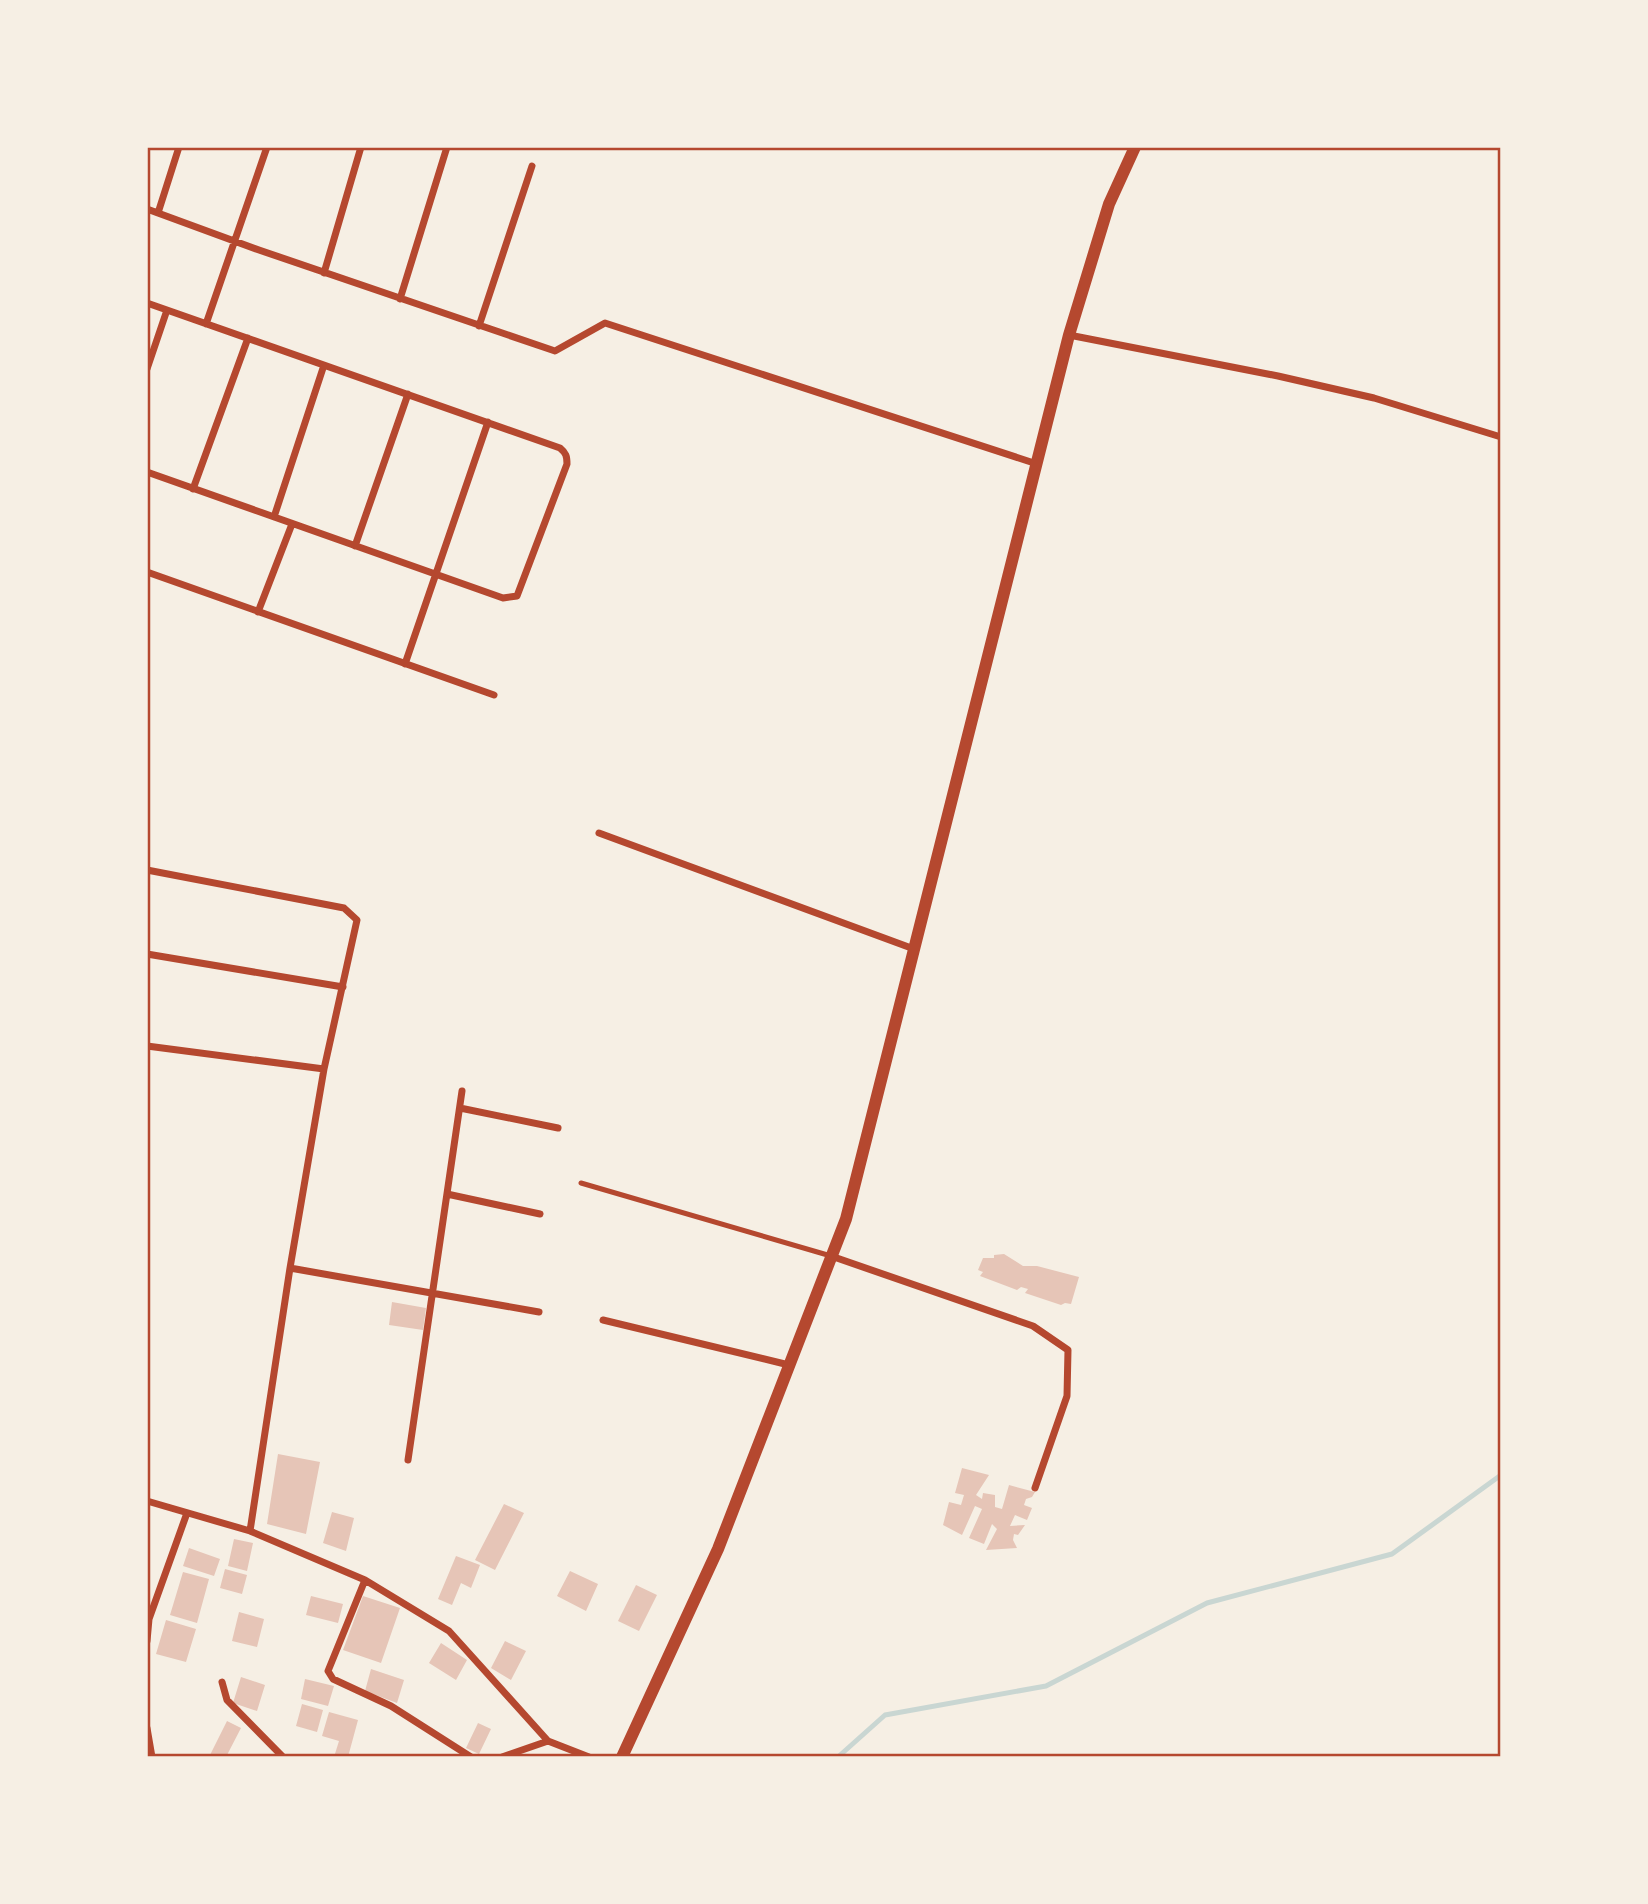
<svg xmlns="http://www.w3.org/2000/svg" width="1648" height="1904" font-family="Helvetica,sans-serif">
	<rect width="100%" height="100%" fill="#f6efe4"/>
	<g fill="none" stroke-linecap="round" stroke-linejoin="round">
		<path stroke="#c9d6d2" stroke-width="5" d="M838,1757l47,-42 161,-29 161,-83 185,-49 109,-79"/>
	</g>
	<path fill="#e6c5b7" d="M1004,1254l19,12h14l42,11 -8,27 -6,-1 -4,2 -36,-12 3,-4 -7,-2 -4,3 -37,-14 3,-4 -5,-2 5,-12h11v-3z
		M392,1302l34,6 -3,22 -34,-5z
		M278,1454l42,8 -14,72 -39,-10z
		M962,1468l27,7 -13,20 6,4 1,-6 12,2v12l7,2 7,-24 26,7 -3,5 -6,2 -2,6 8,3 -5,12 -12,-5 -5,11 15,-1 -7,10 -4,-1 -1,6 4,8 -31,2 11,-21 -5,-5 -8,20 -15,-6 13,-29 -7,-3 -13,29 -19,-10 6,-23 12,3 3,-10 -9,-2z
		M504,1504l20,9 -29,57 -20,-10z
		M332,1512l22,6 -8,33 -23,-8z
		M234,1539l19,4 -6,28 -19,-5z
		M189,1548l31,11 -6,17 -31,-10z
		M456,1556l24,9 -9,23 -10,-5 -9,22 -14,-6z
		M225,1569l22,6 -5,19 -22,-6z
		M570,1571l28,13 -12,27 -29,-15z
		M183,1572l26,7 -12,44 -27,-8z
		M636,1585l21,10 -18,36 -21,-10z
		M311,1596l32,8 -5,19 -32,-8z
		M363,1596l37,12 -19,55 -38,-13z
		M239,1612l25,7 -7,28 -25,-6z
		M166,1620l30,9 -10,33 -30,-8z
		M505,1641l21,10 -15,29 -20,-12z
		M441,1643l26,17 -11,20 -27,-17z
		M371,1669l33,11 -7,23 -32,-12z
		M241,1677l24,8 -8,26 -24,-8z
		M305,1679l29,7 -6,20 -27,-7z
		M302,1704l21,6 -6,22 -21,-6z
		M329,1712l29,8 -10,37h-14l5,-16 -17,-5z
		M227,1721l14,7 -15,29h-17z
		M478,1723l13,6 -12,25 -13,-6z"/>
	<g fill="none" stroke-linecap="round" stroke-linejoin="round">
		<path stroke="#b5482f" stroke-width="5" d="M581,1183l250,73"/>
		<path stroke="#b5482f" stroke-width="7" d="M147,209l112,41 296,101 50,-28 432,141
			M158,213l21,-66
			M324,273l37,-126
			M400,299l47,-152
			M147,303l413,145c6,5 7,8 7,16l-50,132 -14,2 -356,-126
			M206,324l61,-177
			M479,326l53,-160
			M1069,335l209,41 96,22 127,39
			M147,369l20,-59
			M193,489l55,-151
			M274,517l50,-152
			M355,546l53,-152
			M147,572l347,123
			M258,612l34,-88
			M405,664l83,-242
			M599,833l315,116
			M147,870l197,38 13,12 -33,149
			M147,954l196,33
			M147,1046l177,23 -34,199 -40,263
			M460,1108l98,20
			M447,1194l93,20
			M831,1256l202,70 35,24 -1,46 -32,92
			M290,1268l249,44
			M603,1320l186,45
			M408,1460l54,-369
			M147,1501l103,30 115,49 84,51 99,110 41,16
			M365,1580l-37,91 5,8 58,27 80,51
			M147,1641l2,-22 38,-106
			M222,1682l5,18 56,57
			M147,1728l5,29
			M502,1757l46,-16"/>
		<path stroke="#b5482f" stroke-width="12" d="M622,1757l96,-208 128,-330 223,-884 40,-131 26,-57"/>
	</g>
	<rect width="1648" height="1904" fill="none" stroke="#f6efe4" stroke-width="298"/>
	<rect x="149" y="149" width="1350" height="1606" fill="none" stroke="#b5482f" stroke-width="2.5"/>
</svg>
